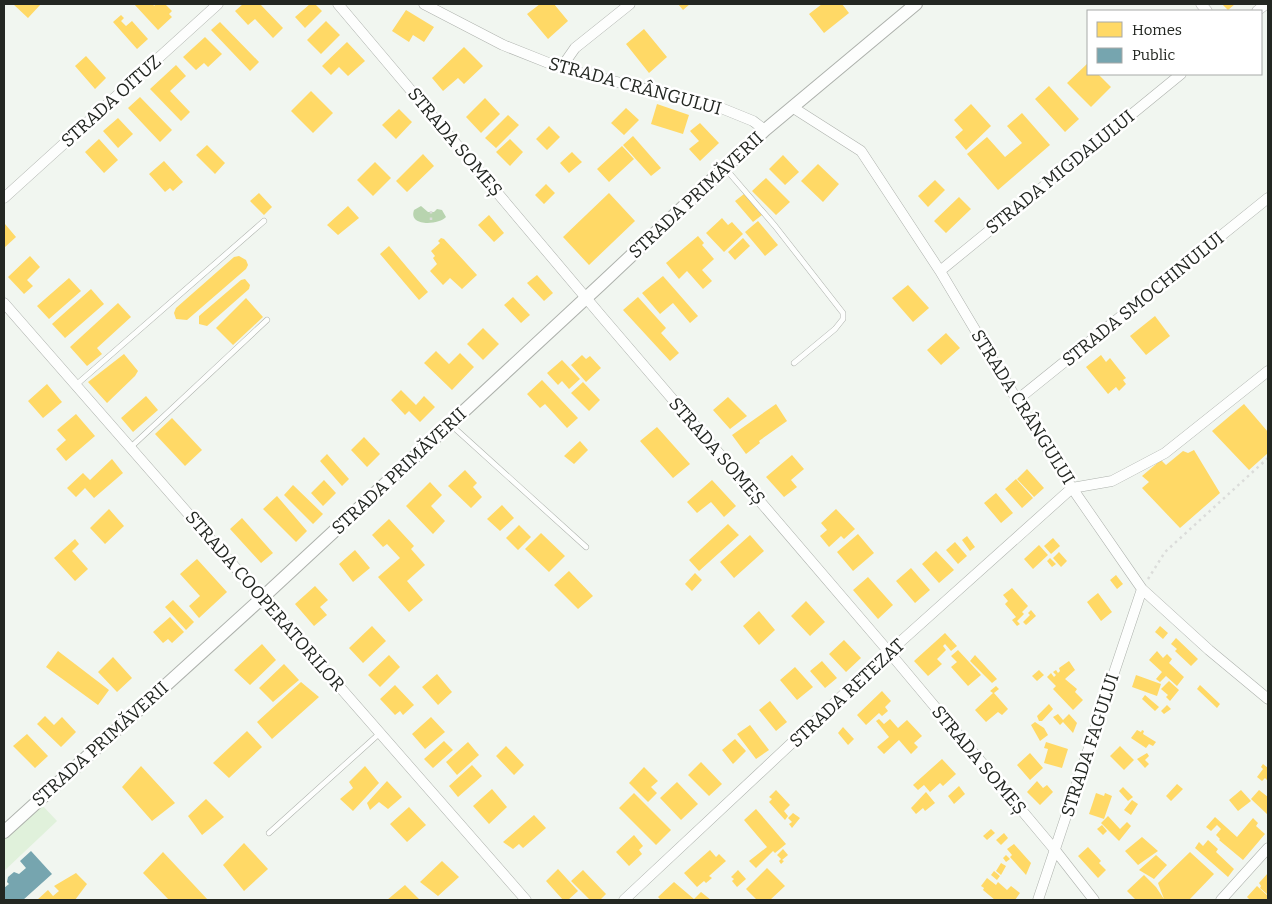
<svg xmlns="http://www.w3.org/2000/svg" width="1272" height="904" font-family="Bitter,serif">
	<rect width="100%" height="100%" fill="#f1f6f0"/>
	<path fill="#e0f1db" d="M41,804l16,17 -53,50v-31z"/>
	<path fill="#b8d4af" d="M421,206l7,6h6l3,-3 5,1 4,7c-7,8 -38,10 -32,-7z"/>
	<path fill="#ffd966" d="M13,4h28l-13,14z
		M134,4h19l1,2 2,-2h9l7,7 -3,3 3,3 -14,13z
		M243,4h17l23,24 -10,10 -18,-19 -7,6 -13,-14z
		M310,4h5l7,7 -17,17 -10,-11z
		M540,4h14l14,17 -20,18 -21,-25z
		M678,4h12l-7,6z
		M822,4h20l7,9 -25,20 -15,-19z
		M1222,4h13l-7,6z
		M406,10l28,17 -10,15 -11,-7 -4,7 -17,-11z
		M121,15l3,3 -3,3 5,5 6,-5 16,18 -11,10 -24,-27z
		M326,21l14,14 -19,19 -14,-14z
		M220,22l39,40 -9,9 -39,-41z
		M644,29l23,28 -18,16 -23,-29z
		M205,37l17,17 -14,13 -4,-4 -8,7 -13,-13z
		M347,42l18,19 -17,15 -9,-9 -8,8 -9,-9z
		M464,47l19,19 -19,18 -6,-6 -15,13 -11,-13z
		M86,56l20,22 -11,11 -20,-23z
		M1088,63v11h10l13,13 -20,20 -24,-24z
		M176,65l10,11 -16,15 20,21 -9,9 -31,-32z
		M1049,86l30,33 -14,13 -30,-33z
		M311,91l22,22 -20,20 -22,-22z
		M140,97l32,33 -12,12 -32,-34z
		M485,98l15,16 -19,19 -15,-16z
		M657,104l32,11 -6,19 -32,-10z
		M971,104l20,22 -25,24 -11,-13 8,-7 -9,-10z
		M626,108l13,12 -15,15 -13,-12z
		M399,109l13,13 -16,17 -14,-14z
		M1022,113l28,32 -52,45 -31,-36 20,-17 18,20 17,-14 -15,-17z
		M508,115l11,10 -23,23 -11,-10z
		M118,118l15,16 -15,14 -15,-17z
		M700,123l19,20 -19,18 -11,-12 10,-8 -9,-10z
		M549,126l11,11 -13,13 -11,-11z
		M633,136l28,32 -10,8 -28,-31z
		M99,139l19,21 -14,13 -19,-21z
		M510,139l13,13 -13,14 -14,-14z
		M207,145l18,18 -10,11 -19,-19z
		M622,146l12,13 -25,23 -12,-13z
		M572,152l10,10 -13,11 -9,-10z
		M423,154l11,12 -27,26 -11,-11z
		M783,155l16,17 -14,13 -16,-16z
		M164,161l19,21 -10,9 -3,-3 -5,4 -16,-18z
		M375,162l16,16 -18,18 -16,-16z
		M818,164l21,20 -16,18 -22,-21z
		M766,178l24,24 -14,13 -24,-24z
		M935,180l10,10 -17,17 -10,-11z
		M546,184l9,9 -11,11 -9,-9z
		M259,193l13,14 -8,8 -14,-14z
		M609,193l26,28 -46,44 -26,-28z
		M744,194l18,21 -9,7 -18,-21z
		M959,197l12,12 -25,24 -12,-12z
		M348,206l11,12 -21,17 -11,-10z
		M489,215l15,18 -10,9 -16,-17z
		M722,218l6,7 4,-3 11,12 -19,18 -18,-19z
		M758,221l20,24 -13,11 -20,-24z
		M5,224l11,13 -12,11v-22z
		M698,236l6,7 -2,2 12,14 -12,11 10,11 -9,8 -16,-18 -8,8 -13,-16z
		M441,238l3,1 33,36 -15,14 -12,-11 -7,7 -13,-14 7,-7 -4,-6 2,-2 -4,-5 9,-8 -2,-2z
		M743,238l7,8 -15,14 -7,-8z
		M389,246l39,46 -9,8 -39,-46z
		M30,256l10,11 -13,13 6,6 -9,8 -16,-17z
		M239,256l7,4 2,5 -2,4 -59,51 -11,-1 -2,-6 2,-5 58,-51z
		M537,275l16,18 -9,8 -17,-18z
		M663,276l35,40 -8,7 -17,-20 -13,11 -18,-21z
		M69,278l12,13 -32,28 -12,-13z
		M245,279l5,6 -1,4 -42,37 -8,-2v-8l42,-36z
		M908,285l21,23 -16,14 -21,-24z
		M91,289l13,15 -39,34 -13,-14z
		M513,297l17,18 -9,8 -17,-18z
		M638,297l28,31 -5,5 18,20 -9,8 -47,-51z
		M246,298l17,19 -30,28 -17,-17z
		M118,303l13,14 -34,31 5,6 -15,12 -17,-19z
		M1155,316l15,20 -24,19 -16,-19z
		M483,328l16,16 -16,16 -16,-16z
		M946,333l14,15 -19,17 -14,-15z
		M436,351l13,13 11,-11 14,14 -22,23 -28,-27z
		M124,354l14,17 -3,5 -28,27 -19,-21z
		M582,355l4,4 4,-3 11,12 -15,14 -15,-17z
		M1101,355l5,7 4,-4 16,20 -3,2 3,4 -7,7 -3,-4 -8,7 -22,-27z
		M562,360l18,19 -11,10 -7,-8 -4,4 -11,-12z
		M542,380l36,38 -11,10 -22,-24 -5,4 -13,-14z
		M583,382l17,18 -11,11 -18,-18z
		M47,384l15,18 -19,16 -15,-17z
		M401,390l15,15 8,-9 11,11 -15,15 -11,-11 -4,4 -14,-15z
		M146,396l12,14 -25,22 -12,-14z
		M728,397l19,19 -17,13 -17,-19z
		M776,404l11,17 -28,20 1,2 -14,11 -14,-19z
		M1244,404l24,28v21l-19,17 -37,-39z
		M76,414l19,22 -29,25 -10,-12 10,-9 -9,-10z
		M172,418l30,32 -17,16 -30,-32z
		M657,427l33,37 -17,14 -33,-37z
		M364,437l16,17 -13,13 -16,-17z
		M580,441l8,9 -14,14 -10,-8z
		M1194,450l26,43 -40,35 -38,-40 7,-6 -7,-6 19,-16 5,5 17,-14 5,2z
		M327,454l22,25 -7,7 -22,-25z
		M792,455l12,14 -13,11 6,7 -13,10 -18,-20z
		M112,459l11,14 -29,25 -9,-10 -9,9 -9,-9 16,-15 7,7z
		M1027,469l17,19 -10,9 -17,-18z
		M465,470l12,13 -4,4 9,10 -11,11 -23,-22z
		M1016,479l17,19 -11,10 -17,-19z
		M324,480l12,13 -13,13 -12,-13z
		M712,480l24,26 -12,11 -13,-15 -14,11 -10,-11z
		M430,482l12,13 -11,11 14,15 -12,13 -27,-28z
		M293,485l30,29 -10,10 -29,-29z
		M996,493l17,20 -12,10 -17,-20z
		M277,496l30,35 -11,11 -33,-33z
		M502,505l12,13 -14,13 -13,-12z
		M109,509l15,17 -19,18 -15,-16z
		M836,509l19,20 -11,10 -3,-3 -12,11 -9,-11 7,-6 -6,-7z
		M242,518l31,35 -12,10 -31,-34z
		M389,519l25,27 -3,3 14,16 -18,16 16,19 -14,12 -31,-35 22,-19 -13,-14 -4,3 -11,-12z
		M728,524l11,11 -40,36 -10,-11z
		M519,525l12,12 -13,13 -12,-12z
		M541,533l24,23 -16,16 -24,-23z
		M858,534l16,19 -21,18 -16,-19z
		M750,535l14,16 -30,27 -14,-16z
		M967,536l8,11 -5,4 -8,-11z
		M1053,538l7,8 -9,8 -7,-8z
		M75,539l4,5 -7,7 16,18 -13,12 -21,-23z
		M955,542l12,14 -9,8 -12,-14z
		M1039,545l9,10 -15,14 -9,-10z
		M355,550l15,18 -17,14 -14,-18z
		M936,551l18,19 -15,13 -17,-19z
		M1059,552l8,9 -6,6 -8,-9z
		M1050,558l6,6 -4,3 -5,-6z
		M197,559l30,33 -28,26 -10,-12 11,-10 -20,-22z
		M911,568l19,22 -15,13 -19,-22z
		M569,571l24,25 -15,13 -24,-24z
		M695,573l7,7 -10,11 -7,-7z
		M1116,575l7,9 -6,5 -7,-9z
		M868,577l25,28 -15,14 -25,-29z
		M315,586l13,14 -8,7 7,8 -13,11 -19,-22z
		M1012,588l16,18 -6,6 2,2 -7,7 3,3 -3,2 -5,-6 4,-3 -11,-13 3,-3 -5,-6z
		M1098,593l14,19 -11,9 -14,-19z
		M173,600l21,22 -8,8 -21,-23z
		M806,601l19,21 -15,14 -19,-20z
		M1031,610l5,6 -10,9 -3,-3 7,-7 -2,-2z
		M759,611l16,19 -16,15 -16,-19z
		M170,617l14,15 -12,11 -4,-4 -5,4 -10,-11z
		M372,626l14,15 -23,22 -14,-15z
		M1160,626l8,7 -5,6 -8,-7z
		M945,633l12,13 -6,5 -6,-7 -2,2 3,4 -9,9 5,5 -14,12 -14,-15z
		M1176,638l22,21 -7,7 -16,-15 2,-2 -6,-5z
		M844,640l17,18 -15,14 -17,-18z
		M262,644l14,16 -26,25 -16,-15z
		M958,650l23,25 -13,11 -17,-19 6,-5 -6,-6z
		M58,651l51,39 -11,15 -52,-38z
		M1157,651l6,7 4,-4 5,5 -3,4 15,14 -7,9 -11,-10 -6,6 -4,-3 6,-7 -13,-12z
		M389,655l11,12 -20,20 -12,-12z
		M975,655l22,24 -5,4 -22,-22z
		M113,657l19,21 -15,14 -19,-20z
		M822,661l15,17 -12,10 -15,-17z
		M1069,661l6,9 -10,9 12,10 -2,3 8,8 -10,10 -20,-21 3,-3 -9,-9 4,-4 3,4 2,-2 -3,-3 3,-2 2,3 2,-2 -1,-3z
		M284,664l15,16 -26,22 -14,-14z
		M795,667l18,20 -16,13 -17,-20z
		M1039,670l5,5 -7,6 -5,-5z
		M437,674l15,18 -14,13 -16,-18z
		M1136,675l25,9 -4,12 -25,-9z
		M1169,681l10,9 -9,11 -4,-4 2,-2 -7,-6z
		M301,682l18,15 -47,42 -15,-17z
		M395,685l19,20 -11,10 -3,-4 -5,4 -15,-16z
		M1200,685l20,19 -3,4 -20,-19z
		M996,686l3,3 -5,4 14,16 -6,6 -4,-3 -12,10 -11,-12 18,-17 -3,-2z
		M882,691l9,10 -6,6 3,4 -6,5 -3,-3 -13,12 -9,-10z
		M1145,695l14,12 -4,4 -13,-12z
		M770,701l17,21 -11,9 -17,-21z
		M1049,704l4,5 -11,12h-3l-2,-5z
		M1167,705l4,4 -7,5 -3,-3z
		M1058,714l5,6 6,-6 8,9 -4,10 -10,-11 -3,3 -7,-8z
		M45,716l9,9 8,-8 14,15 -15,15 -24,-23z
		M431,717l14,15 -20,17 -13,-15z
		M879,719l5,5 6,-5 8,9 9,-8 15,16 -8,7 4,4 -7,7 -12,-14 -15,14 -7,-7 12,-10 -13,-16z
		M1035,722l9,6 4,7 -8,6 -9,-16z
		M750,725l19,25 -13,9 -19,-25z
		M843,727l11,12 -6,6 -10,-12z
		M1137,730l4,2 1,-2 2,1 -1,3 13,8 -3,4 -4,-2 -3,4 -15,-10z
		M247,731l15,16 -33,31 -16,-15z
		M27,734l21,22 -13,12 -22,-22z
		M735,739l11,12 -13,13 -11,-14z
		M444,741l9,9 -20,18 -9,-9z
		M468,742l11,13 -22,20 -11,-13z
		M1046,742l22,7 -6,19 -18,-5 4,-14 -4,-1z
		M506,746l18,19 -10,10 -18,-19z
		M1120,746l14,14 -10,10 -14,-14z
		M1030,753l13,15 -13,12 -13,-15z
		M1147,753l2,3 -4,4 4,4 -4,4 -8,-9z
		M942,759l14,15 -13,12 -3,-3 -10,9 -6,-7 -6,5 -5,-5z
		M701,762l21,22 -13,12 -21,-21z
		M1263,764l5,4v13l-3,-3 -3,3 -5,-4 6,-8 -2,-2z
		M472,765l10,11 -24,21 -9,-11z
		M141,766l34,37 -23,18 -30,-34z
		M365,766l14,17 -26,28 -13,-12 13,-11 -4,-6z
		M644,767l14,14 -7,6 6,6 -9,9 -19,-19z
		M387,781l15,16 -14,12 -9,-7 -9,8 -3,-7z
		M1037,781l6,7 4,-3 6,7 -13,13 -13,-13z
		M677,782l21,22 -17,16 -21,-22z
		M1177,784l6,5 -12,12 -5,-5z
		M959,786l6,8 -11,10 -6,-8z
		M1123,787l10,10 -5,4 -9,-10z
		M492,789l15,18 -18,17 -16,-18z
		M776,790l14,15 -6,6 4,5 -3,4 -16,-18 3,-3 -3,-2z
		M1241,790l10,11 -13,10 -9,-11z
		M1259,790l9,7v18l-17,-16z
		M926,792l9,11 -10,8 -2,-3 -7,6 -5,-6z
		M634,793l37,37 -15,15 -37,-37z
		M1096,793l8,3 1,-3 7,3 -8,23 -15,-5z
		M206,799l18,18 -22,18 -14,-19z
		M1132,800l6,4 -7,11 -7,-5z
		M409,807l17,18 -19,17 -17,-18z
		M756,809l30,35 -11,9 -2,-2 -17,17 -7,-7 18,-14 -23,-27z
		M793,813l7,5 -8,10 -3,-4 3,-2 -4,-4z
		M534,815l12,13 -23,20 -4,-4 -6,5 -10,-7z
		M1108,816l12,13 7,-7 4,4 -12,15 -18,-18z
		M1215,817l22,20 16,-19 5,5 -2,3 9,8 -22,26 -24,-20 1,-1 -4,-4 5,-6 -4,-4 -6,6 -5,-4z
		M1102,825l5,6 -4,4 -6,-6z
		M991,829l4,4 -8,7 -4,-4z
		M1004,833l4,5 -7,7 -5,-5z
		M634,835l9,11 -4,4 3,4 -13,12 -13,-14z
		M1142,837l16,14 -20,14 -13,-14z
		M1208,840l10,9 -2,3 18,17 -6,8 -33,-29 4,-6 4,4z
		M244,843l24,26 -24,22 -21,-26z
		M1014,844l17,19 -5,12 -16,-18 2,-2 -5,-6z
		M1088,847l13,14 -2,2 7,7 -8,8 -20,-22z
		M783,849l5,6 -6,5 2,1 -3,3 -2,-3 2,-2 -4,-4z
		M710,850l6,7 3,-3 7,7 -17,15 3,2 -6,5 -2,-2 -7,6 -13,-14z
		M163,852l45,48h-39l-26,-27z
		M1190,852l24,22 -25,26h-23l-2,-1 -2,1h-26l-9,-9 17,-16 12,12 8,12 -6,-16z
		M1006,855l4,4 -4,3 -3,-4z
		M1156,855l11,10 -13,14 -15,-9z
		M442,861l17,16 -21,19 -18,-14z
		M1001,863l5,3 -5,9 -5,-4z
		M767,868l18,18 -15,14h-13l-11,-11z
		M558,869l20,22 -10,9h-5l-17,-19z
		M583,870l23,24 -6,6h-10l-19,-19z
		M738,870l8,9 -9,8 -5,-6 2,-2 -3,-2z
		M994,871l6,5 -3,4 -6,-5z
		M76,873l11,11 -12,16h-38l11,-10 5,6 6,-5 -5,-5z
		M1268,873v22l-8,-7 1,-2 -2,-3z
		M987,878l9,7 2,-3 9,8 4,-4 9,7 -5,7h-20l-12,-10 1,-2 -3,-2z
		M674,882l20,17 7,-7 10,8h-50l-3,-3z
		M405,885l15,15h-33z
		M1257,886l11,10v4h-18l-3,-3z"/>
	<path fill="#76a5af" d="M31,851l21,23 -29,26h-19v-12l5,-4 -2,-2 1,-5 6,-5 5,2 7,-6 -6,-7z"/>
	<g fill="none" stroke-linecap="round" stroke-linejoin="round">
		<defs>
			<path id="service" d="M725,168l50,58 68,87v6l-8,10 -41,34
				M76,385l188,-164
				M450,424l136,123
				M131,447l136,-127
				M269,833l111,-100"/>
			<path id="minor" d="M338,4l265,314 286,334 166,198 39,50
				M424,4l79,41 58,23 160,40 32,13 12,9
				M1201,4l6,7
				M1257,11l9,-7
				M561,68l14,-20 55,-44
				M792,107l69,44 79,120 77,129 55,88 70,101 67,61 59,49
				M4,198l214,-194
				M940,271l241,-197
				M4,303l522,597
				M1017,400l251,-202
				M1072,488l40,-7 53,-28 103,-82
				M624,900l265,-248 183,-164
				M1038,900l104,-311
				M1221,900l47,-52"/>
			<path id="tertiary" d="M4,832l258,-234 338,-313 165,-155 151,-126"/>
		</defs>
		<use href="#service" stroke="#adb1ac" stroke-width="6"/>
		<use href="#minor" stroke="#adb1ac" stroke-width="11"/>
		<use href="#tertiary" stroke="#adb1ac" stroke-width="14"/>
		<path stroke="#dbdcda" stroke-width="2.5" stroke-dasharray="2.5 4" stroke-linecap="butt" d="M431,211v11
			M1148,579l17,-27 103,-94"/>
		<use href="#service" stroke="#fdfefd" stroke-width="5"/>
		<use href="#minor" stroke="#fdfefd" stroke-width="10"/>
		<use href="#tertiary" stroke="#fdfefd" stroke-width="12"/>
	</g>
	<g text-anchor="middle" stroke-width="5" stroke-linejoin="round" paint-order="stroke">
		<g font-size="18" fill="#232722" stroke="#fff">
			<text transform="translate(635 86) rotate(15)" y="6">STRADA CRÂNGULUI</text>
			<text transform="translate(111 101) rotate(-42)" y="6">STRADA OITUZ</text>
			<text transform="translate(455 142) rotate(50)" y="6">STRADA SOMEȘ</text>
			<text transform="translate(1060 172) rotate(-39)" y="6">STRADA MIGDALULUI</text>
			<text transform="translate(696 195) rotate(-43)" y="6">STRADA PRIMĂVERII</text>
			<text transform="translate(1143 299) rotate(-39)" y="6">STRADA SMOCHINULUI</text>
			<text transform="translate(1023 407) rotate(58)" y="6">STRADA CRÂNGULUI</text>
			<text transform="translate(717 451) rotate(49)" y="6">STRADA SOMEȘ</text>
			<text transform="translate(399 471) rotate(-43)" y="6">STRADA PRIMĂVERII</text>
			<text transform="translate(265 601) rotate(49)" y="6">STRADA COOPERATORILOR</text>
			<text transform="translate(847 693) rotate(-43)" y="6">STRADA RETEZAT</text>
			<text transform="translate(100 744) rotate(-42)" y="6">STRADA PRIMĂVERII</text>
			<text transform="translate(1090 745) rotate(-72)" y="6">STRADA FAGULUI</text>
			<text transform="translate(979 760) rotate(50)" y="6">STRADA SOMEȘ</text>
		</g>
	</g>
	<rect width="1272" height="904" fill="none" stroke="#232722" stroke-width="10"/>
	<rect x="1087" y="10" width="175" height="65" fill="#ffffff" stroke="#a7a9a7"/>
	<rect x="1097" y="22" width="25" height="15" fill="#ffd966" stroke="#a7a9a7"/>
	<text x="1132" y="35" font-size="15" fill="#232722">Homes</text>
	<rect x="1097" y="48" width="25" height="15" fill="#76a5af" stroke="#a7a9a7"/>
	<text x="1132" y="60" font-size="15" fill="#232722">Public</text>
</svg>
